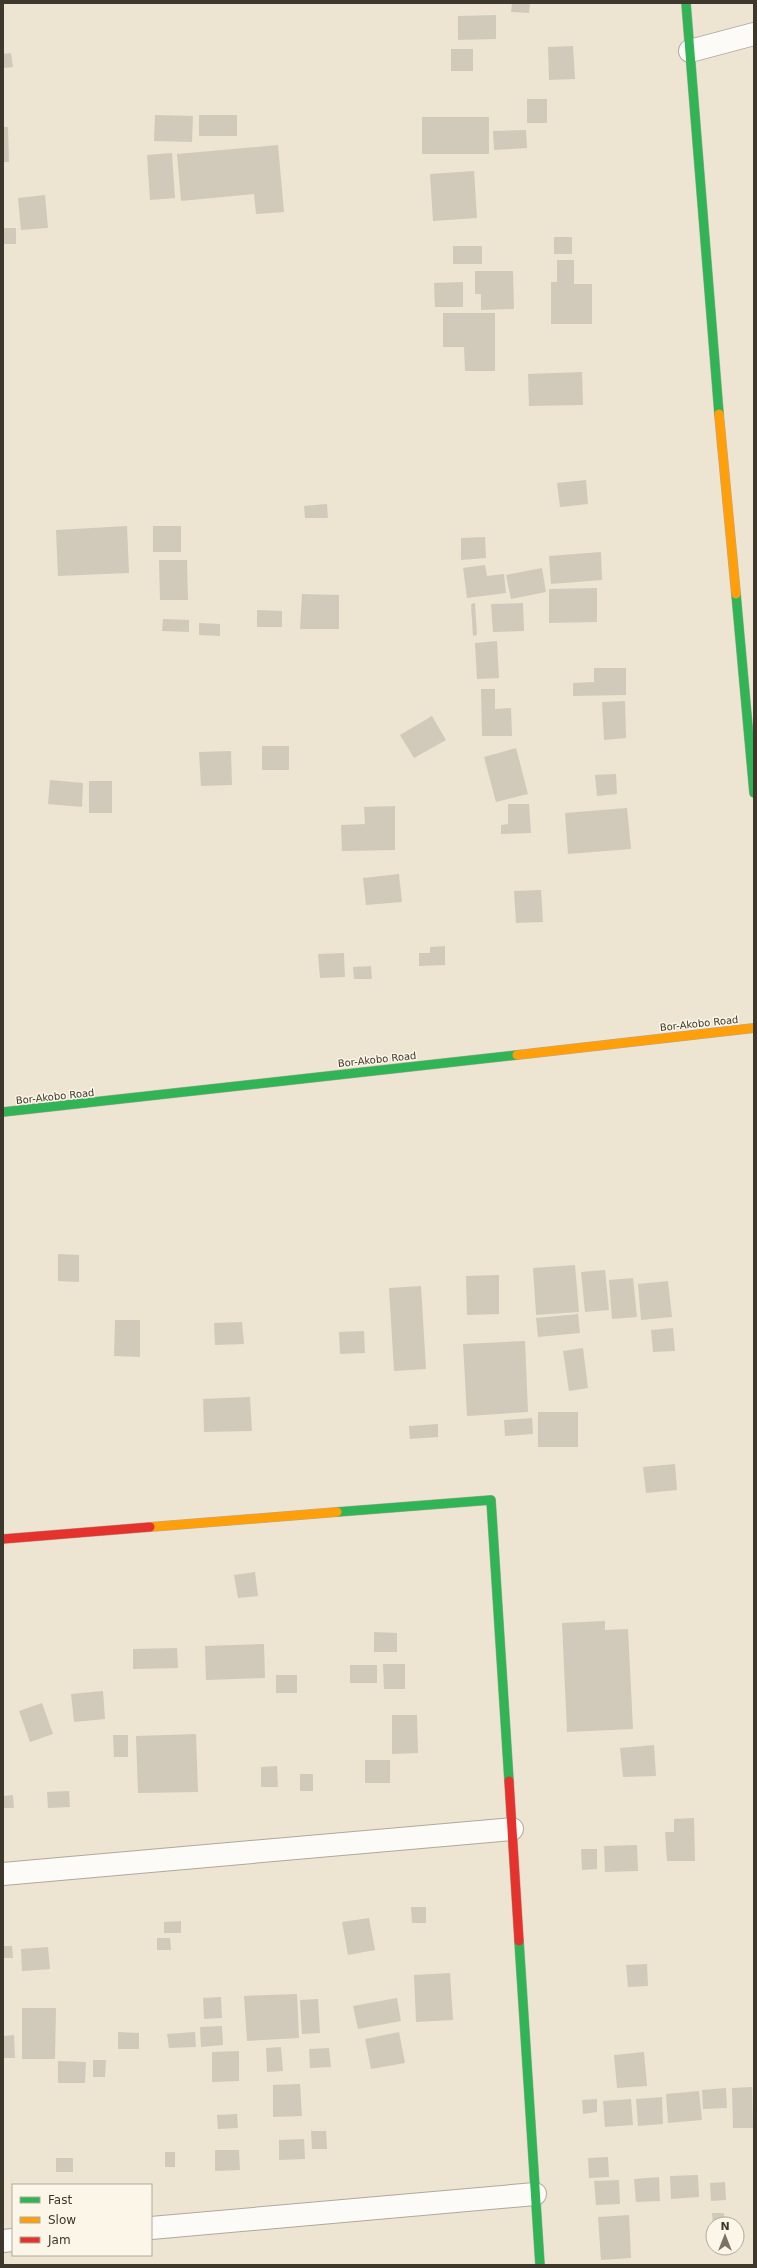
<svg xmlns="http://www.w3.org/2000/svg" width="757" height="2268" font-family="'DejaVu Sans',sans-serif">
	<rect width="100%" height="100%" fill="#ede4d2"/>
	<path fill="#d1cabb" d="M512,3h18l-1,10 -18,-1z
		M496,15v24l-38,1v-24z
		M573,46l2,33 -26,1 -1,-33z
		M451,49h22v22h-22z
		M11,53l2,14 -10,1v-14z
		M527,99h20v24h-20z
		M155,115l38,1 -1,26 -38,-1z
		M199,115h38v21h-38z
		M422,117h67v37h-67z
		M3,127h5l1,35h-6z
		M526,130l1,18 -33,2 -1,-19z
		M278,145l6,67 -28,2 -2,-20 -73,7 -4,-47z
		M172,153l3,45 -25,2 -3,-45z
		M474,171l3,47 -44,3 -3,-47z
		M45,195l3,33 -27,2 -3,-32z
		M3,228h13v16h-13z
		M554,237h18v17h-18z
		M453,246h29v18h-29z
		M557,260h17v24h18v40h-41v-42h6z
		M475,271h38l1,38 -33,1v-16h-6z
		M463,282v25h-28l-1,-24z
		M443,313h52v58h-30l-1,-24h-21z
		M582,372l1,33 -54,1 -1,-32z
		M586,480l2,24 -28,3 -3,-24z
		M327,504l1,14h-23l-1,-12z
		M127,526l2,47 -71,3 -2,-46z
		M153,526h28v26h-28z
		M485,537l1,21 -25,2v-22z
		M601,552l1,28 -51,4 -2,-28z
		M159,560h28l1,40h-28z
		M485,565l2,11 17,-2 2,19 -39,5 -4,-30z
		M542,568l4,24 -35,7 -5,-24z
		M597,588v34l-48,1v-34z
		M302,594l37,1v34h-39z
		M475,603l2,32 -4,1 -2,-32z
		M523,603l1,28 -31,1 -2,-28z
		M257,610l25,1v16h-25z
		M163,619l26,1v12l-27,-1z
		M199,623l21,1v12l-21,-1z
		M497,641l2,37 -22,1 -2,-36z
		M594,668h32v27l-53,1v-13l21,-1z
		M481,689h14v20l16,-1 1,28h-30z
		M625,701l1,37 -22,2 -2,-38z
		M432,716l14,24 -32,18 -14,-23z
		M262,746h27v24h-27z
		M516,748l12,46 -32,8 -12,-45z
		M231,751l1,34 -31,1 -2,-34z
		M616,774l1,20 -20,2 -2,-21z
		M50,780l33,3 -1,24 -34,-3z
		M89,781h23v32h-23z
		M508,804h21l2,29 -30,1v-9l7,-1z
		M395,806v44l-53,1 -1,-26 24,-1 -1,-17z
		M627,808l4,41 -63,5 -3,-41z
		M399,874l3,28 -36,3 -3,-27z
		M541,890l2,32 -27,1 -2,-32z
		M445,946v19l-26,1v-13h11v-6z
		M344,953l1,24 -25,1 -2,-24z
		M371,966l1,13h-18l-1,-12z
		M58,1254l21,1v27l-21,-1z
		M575,1265l4,47 -43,3 -3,-47z
		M605,1270l4,40 -24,2 -4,-40z
		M499,1275v39l-32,1 -1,-39z
		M633,1278l4,39 -25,2 -3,-39z
		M668,1281l4,36 -31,3 -3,-36z
		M421,1286l5,83 -32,2 -5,-83z
		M578,1314l2,19 -42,4 -2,-19z
		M115,1320h25v37l-26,-1z
		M242,1322l2,22 -29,1 -1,-22z
		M673,1328l2,23 -22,1 -2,-22z
		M364,1331l1,22 -25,1 -1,-22z
		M525,1341l3,71 -61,4 -4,-72z
		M583,1348l5,40 -19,3 -6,-40z
		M250,1397l2,34 -48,1 -1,-33z
		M538,1412h40v35h-40z
		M532,1418l1,16 -28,2 -1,-16z
		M438,1424v13l-28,2 -1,-13z
		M675,1464l2,26 -31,3 -3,-26z
		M255,1572l3,24 -20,2 -4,-23z
		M605,1621v9l23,-1 5,100 -66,3 -5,-109z
		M374,1632l23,1v19h-23z
		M264,1644l1,34 -59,2 -1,-34z
		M177,1648l1,20 -45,1v-20z
		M383,1664h22v25h-21z
		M350,1665h27v18h-27z
		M276,1675h21v18h-21z
		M103,1691l2,28 -31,3 -3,-28z
		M42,1703l11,31 -23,8 -11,-31z
		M392,1715h25l1,38 -26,1z
		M196,1734l2,58 -60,1 -2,-57z
		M113,1735h15v22h-14z
		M654,1745l2,31 -33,1 -3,-29z
		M365,1760h25v23h-25z
		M277,1766l1,21h-17v-20z
		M300,1774h13v17h-13z
		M69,1791l1,16 -22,1 -1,-16z
		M13,1795l1,13h-11v-12z
		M694,1818l1,43h-28l-2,-29h9v-13z
		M637,1845l1,26 -33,1 -1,-26z
		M581,1849h16v20l-15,1z
		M411,1907h15v16h-14z
		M369,1918l6,32 -27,5 -6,-33z
		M181,1921v12h-17v-11z
		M157,1938h13l1,12h-14z
		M3,1946h9l1,12h-10z
		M48,1947l2,22 -28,2 -1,-22z
		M647,1964l1,22 -20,1 -2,-22z
		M450,1973l3,47 -37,2 -2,-47z
		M297,1994l2,44 -52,3 -3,-45z
		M221,1997l1,21 -18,1 -1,-21z
		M397,1998l4,23 -43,8 -5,-23z
		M318,1999l2,34 -18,1 -2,-34z
		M22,2008h34l-1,51h-33z
		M222,2026l1,19 -22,2 -1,-20z
		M118,2032l21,1v16h-21z
		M195,2032l1,15 -27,1 -2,-14z
		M399,2032l6,31 -34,6 -6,-30z
		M14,2035l1,23h-12v-22z
		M281,2047l2,24 -16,1 -1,-24z
		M329,2048l2,19 -21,1 -1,-19z
		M239,2051v30l-27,1v-30z
		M644,2052l3,34 -30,2 -3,-33z
		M93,2060h13l-1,17h-12z
		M58,2061l28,1 -1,21h-27z
		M300,2084l2,32 -29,1v-32z
		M752,2087l1,41h-20l-1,-40z
		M726,2088l1,20 -24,1 -1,-19z
		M699,2091l3,29 -34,3 -2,-29z
		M662,2097l1,27 -25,2 -2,-27z
		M597,2099v13l-14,2 -1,-14z
		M631,2099l2,26 -28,2 -2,-26z
		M237,2114l1,14 -20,1 -1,-14z
		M311,2131h15l1,18h-15z
		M304,2139l1,20 -26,1v-20z
		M215,2150h24l1,20 -25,1z
		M165,2152h10v15h-10z
		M608,2157l1,20 -20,1 -1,-20z
		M56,2158h17v14h-17z
		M698,2175l1,22 -28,2 -1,-23z
		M659,2177l1,24 -24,1 -2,-23z
		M619,2180l1,24 -24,1 -2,-24z
		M725,2182l1,18 -15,1 -1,-18z
		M712,2213h12v11h-11z
		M629,2215l2,43 -30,2 -3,-43z"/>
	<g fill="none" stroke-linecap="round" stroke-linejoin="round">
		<defs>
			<path id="street" d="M690,51l64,-17
				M3,1874l509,-45
				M151,2228l384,-34
				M3,2241l10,-1"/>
			<path id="fast" d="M686,3l33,411
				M736,594l18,199
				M3,1112l514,-57
				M337,1512l154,-12 18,281
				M519,1941l21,324"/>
			<path id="slow" d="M719,414l17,180
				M517,1055l237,-27
				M150,1527l187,-15"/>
			<path id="jam" d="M3,1539l147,-12
				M509,1781l10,160"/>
		</defs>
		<use href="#street" stroke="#afa99b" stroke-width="24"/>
		<use href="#fast" stroke="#afa99b" stroke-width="10"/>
		<use href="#slow" stroke="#afa99b" stroke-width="10"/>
		<use href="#jam" stroke="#afa99b" stroke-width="10"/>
		<use href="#street" stroke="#fcfbf8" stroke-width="22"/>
		<use href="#fast" stroke="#30b455" stroke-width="9"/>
		<use href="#slow" stroke="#ff9f0a" stroke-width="9"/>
		<use href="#jam" stroke="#e5322d" stroke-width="9"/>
	</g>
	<g text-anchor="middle" stroke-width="3" stroke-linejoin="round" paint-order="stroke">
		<g font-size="10" fill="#3e372b" stroke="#fcf6e9">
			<text transform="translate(699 1023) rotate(-6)" y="4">Bor-Akobo Road</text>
			<text transform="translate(377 1059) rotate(-6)" y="4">Bor-Akobo Road</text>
			<text transform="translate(55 1096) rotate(-6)" y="4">Bor-Akobo Road</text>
		</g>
	</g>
	<rect width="757" height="2268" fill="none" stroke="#3e372b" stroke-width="8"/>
	<rect x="12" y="2184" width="140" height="72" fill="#fcf6e9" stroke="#b0aa9d"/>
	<rect x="20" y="2197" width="20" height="6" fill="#30b455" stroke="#b0aa9d"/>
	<text x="48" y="2204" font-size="12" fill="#3e372b">Fast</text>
	<rect x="20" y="2217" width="20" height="6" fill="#ff9f0a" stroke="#b0aa9d"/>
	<text x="48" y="2224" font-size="12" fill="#3e372b">Slow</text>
	<rect x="20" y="2237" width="20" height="6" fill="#e5322d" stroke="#b0aa9d"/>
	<text x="48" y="2244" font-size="12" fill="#3e372b">Jam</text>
	<g transform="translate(725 2236)"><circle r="19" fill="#fcf6e9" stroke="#b0aa9d"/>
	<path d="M0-3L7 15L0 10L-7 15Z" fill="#7b7465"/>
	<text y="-6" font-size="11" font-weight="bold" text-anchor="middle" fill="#3e372b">N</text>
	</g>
</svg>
